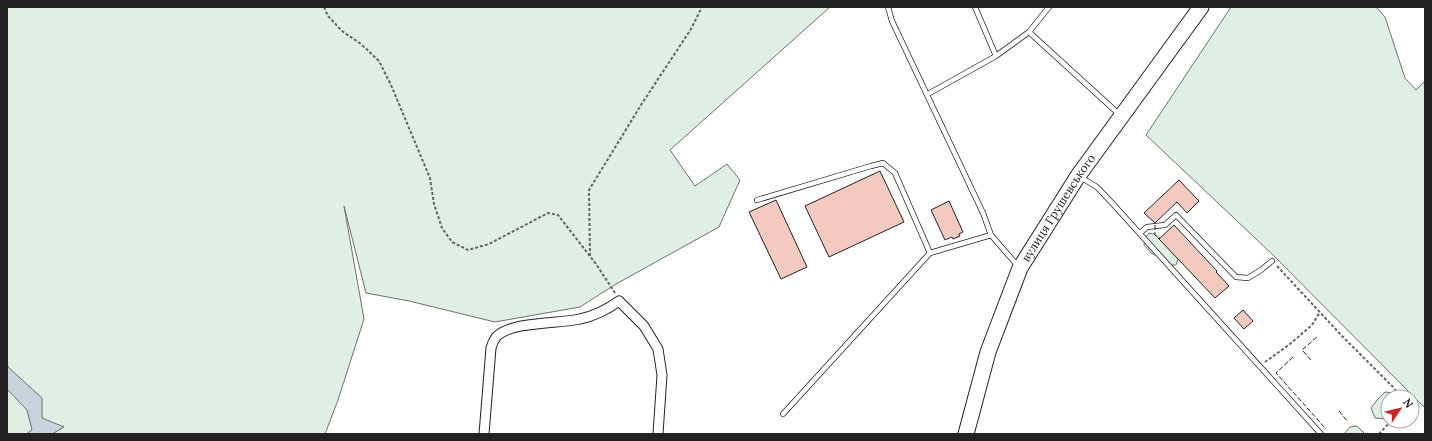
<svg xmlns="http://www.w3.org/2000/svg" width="1432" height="441" font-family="Lora,serif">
	<rect width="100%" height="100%" fill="#fff"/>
	<path fill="#e0efe3" stroke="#6f6f6f" d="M7,7h823l-160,143 25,36 32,-22 13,16 -21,47 -103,57 -36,23 -85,15 -86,-21 -43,-8 -22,-87 20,113 -26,81 -13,34h-318z
		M1231,7h145l9,10 20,61 11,12 9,-9v327l-153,-154 -126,-119z
		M1149,233l5,1 21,14 4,9 -3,8h-5l-3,-4 -17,-8 -7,-8 1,-7z
		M1385,392l10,1 2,4h-9v20l-2,2 -11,-1 -4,-10 7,-9z
		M1357,426l8,8h-21l6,-7z"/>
	<path fill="#c7d3dd" stroke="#6f6f6f" d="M7,361l1,6 34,31v20l22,9 -12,7h-26l6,-4 -5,-20 -20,-21z"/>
	<path fill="#f3c9c0" stroke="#222" d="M880,171l24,51 -75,35 -24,-51z
		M1179,180l20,21 -12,12 -10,-11 -22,21 -11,-10z
		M776,200l31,67 -26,12 -32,-67z
		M949,201l14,31 -4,2 1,2 -7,3 -1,-2 -7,3 -14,-30z
		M1174,225l43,46 -1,1 13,14 -14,12 -56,-59z
		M1243,310l10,11 -9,8 -10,-11z"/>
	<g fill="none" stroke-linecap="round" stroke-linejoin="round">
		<defs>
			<path id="lane" d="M888,7l4,14 91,192 8,22 27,31
				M975,7l21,49
				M1029,32l91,83
				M928,94l68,-38 33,-24 20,-25
				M1080,177l17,10 16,17 208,230
				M757,200l114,-34 12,-3 12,10 35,80 61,-18
				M1140,233l7,-6 18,-2 11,-10 60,62 12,1 13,-8 11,-9
				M783,414l147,-161"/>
			<path id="street" d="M484,434l7,-86c1,-4 3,-8 5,-11 15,-16 63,-13 84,-18 14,-3 28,-10 39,-18l25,25 14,23 4,26 -4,59"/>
			<g id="primary">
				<path id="s1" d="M966,434l22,-82 32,-84 58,-92 123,-169"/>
			</g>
		</defs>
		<use href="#lane" stroke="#222" stroke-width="6"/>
		<use href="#street" stroke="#222" stroke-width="11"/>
		<use href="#primary" stroke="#222" stroke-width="17"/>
		<path stroke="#646464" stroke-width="2" stroke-dasharray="3 2" stroke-linecap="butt" d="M324,7l4,9 14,15 19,13 18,17 12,24 39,93 4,26 8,24 10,14 16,8 21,-6 59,-31 10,2 38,49 19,29
			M590,256l-1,-66 52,-85 50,-76 11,-22
			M1277,266l65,70 51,51 7,10
			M1265,362l25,-18 22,-19 8,-13
			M1379,434l12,-13"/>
		<use href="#lane" stroke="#fff" stroke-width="4.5"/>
		<use href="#street" stroke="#fff" stroke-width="9"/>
		<use href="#primary" stroke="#fff" stroke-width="15"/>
		<path stroke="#222" stroke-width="1" stroke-dasharray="5 2" stroke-linecap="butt" d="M1155,225v10l4,4
			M1293,357l-17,16 50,56
			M1311,360l-9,-10 15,-13
			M1339,411l9,11"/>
	</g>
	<g text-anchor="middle" stroke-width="3" stroke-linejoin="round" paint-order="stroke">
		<g font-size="12" fill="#222" stroke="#fff">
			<text dy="4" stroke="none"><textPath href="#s1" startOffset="246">вулиця Грушевського</textPath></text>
		</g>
	</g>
	<rect width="1432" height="441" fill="none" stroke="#222222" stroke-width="16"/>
	<g transform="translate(1400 409) rotate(55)"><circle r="19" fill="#ffffff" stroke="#a7a7a7"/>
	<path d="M0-3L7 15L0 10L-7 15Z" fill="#c62828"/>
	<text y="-6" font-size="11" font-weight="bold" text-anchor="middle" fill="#222222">N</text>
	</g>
</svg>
